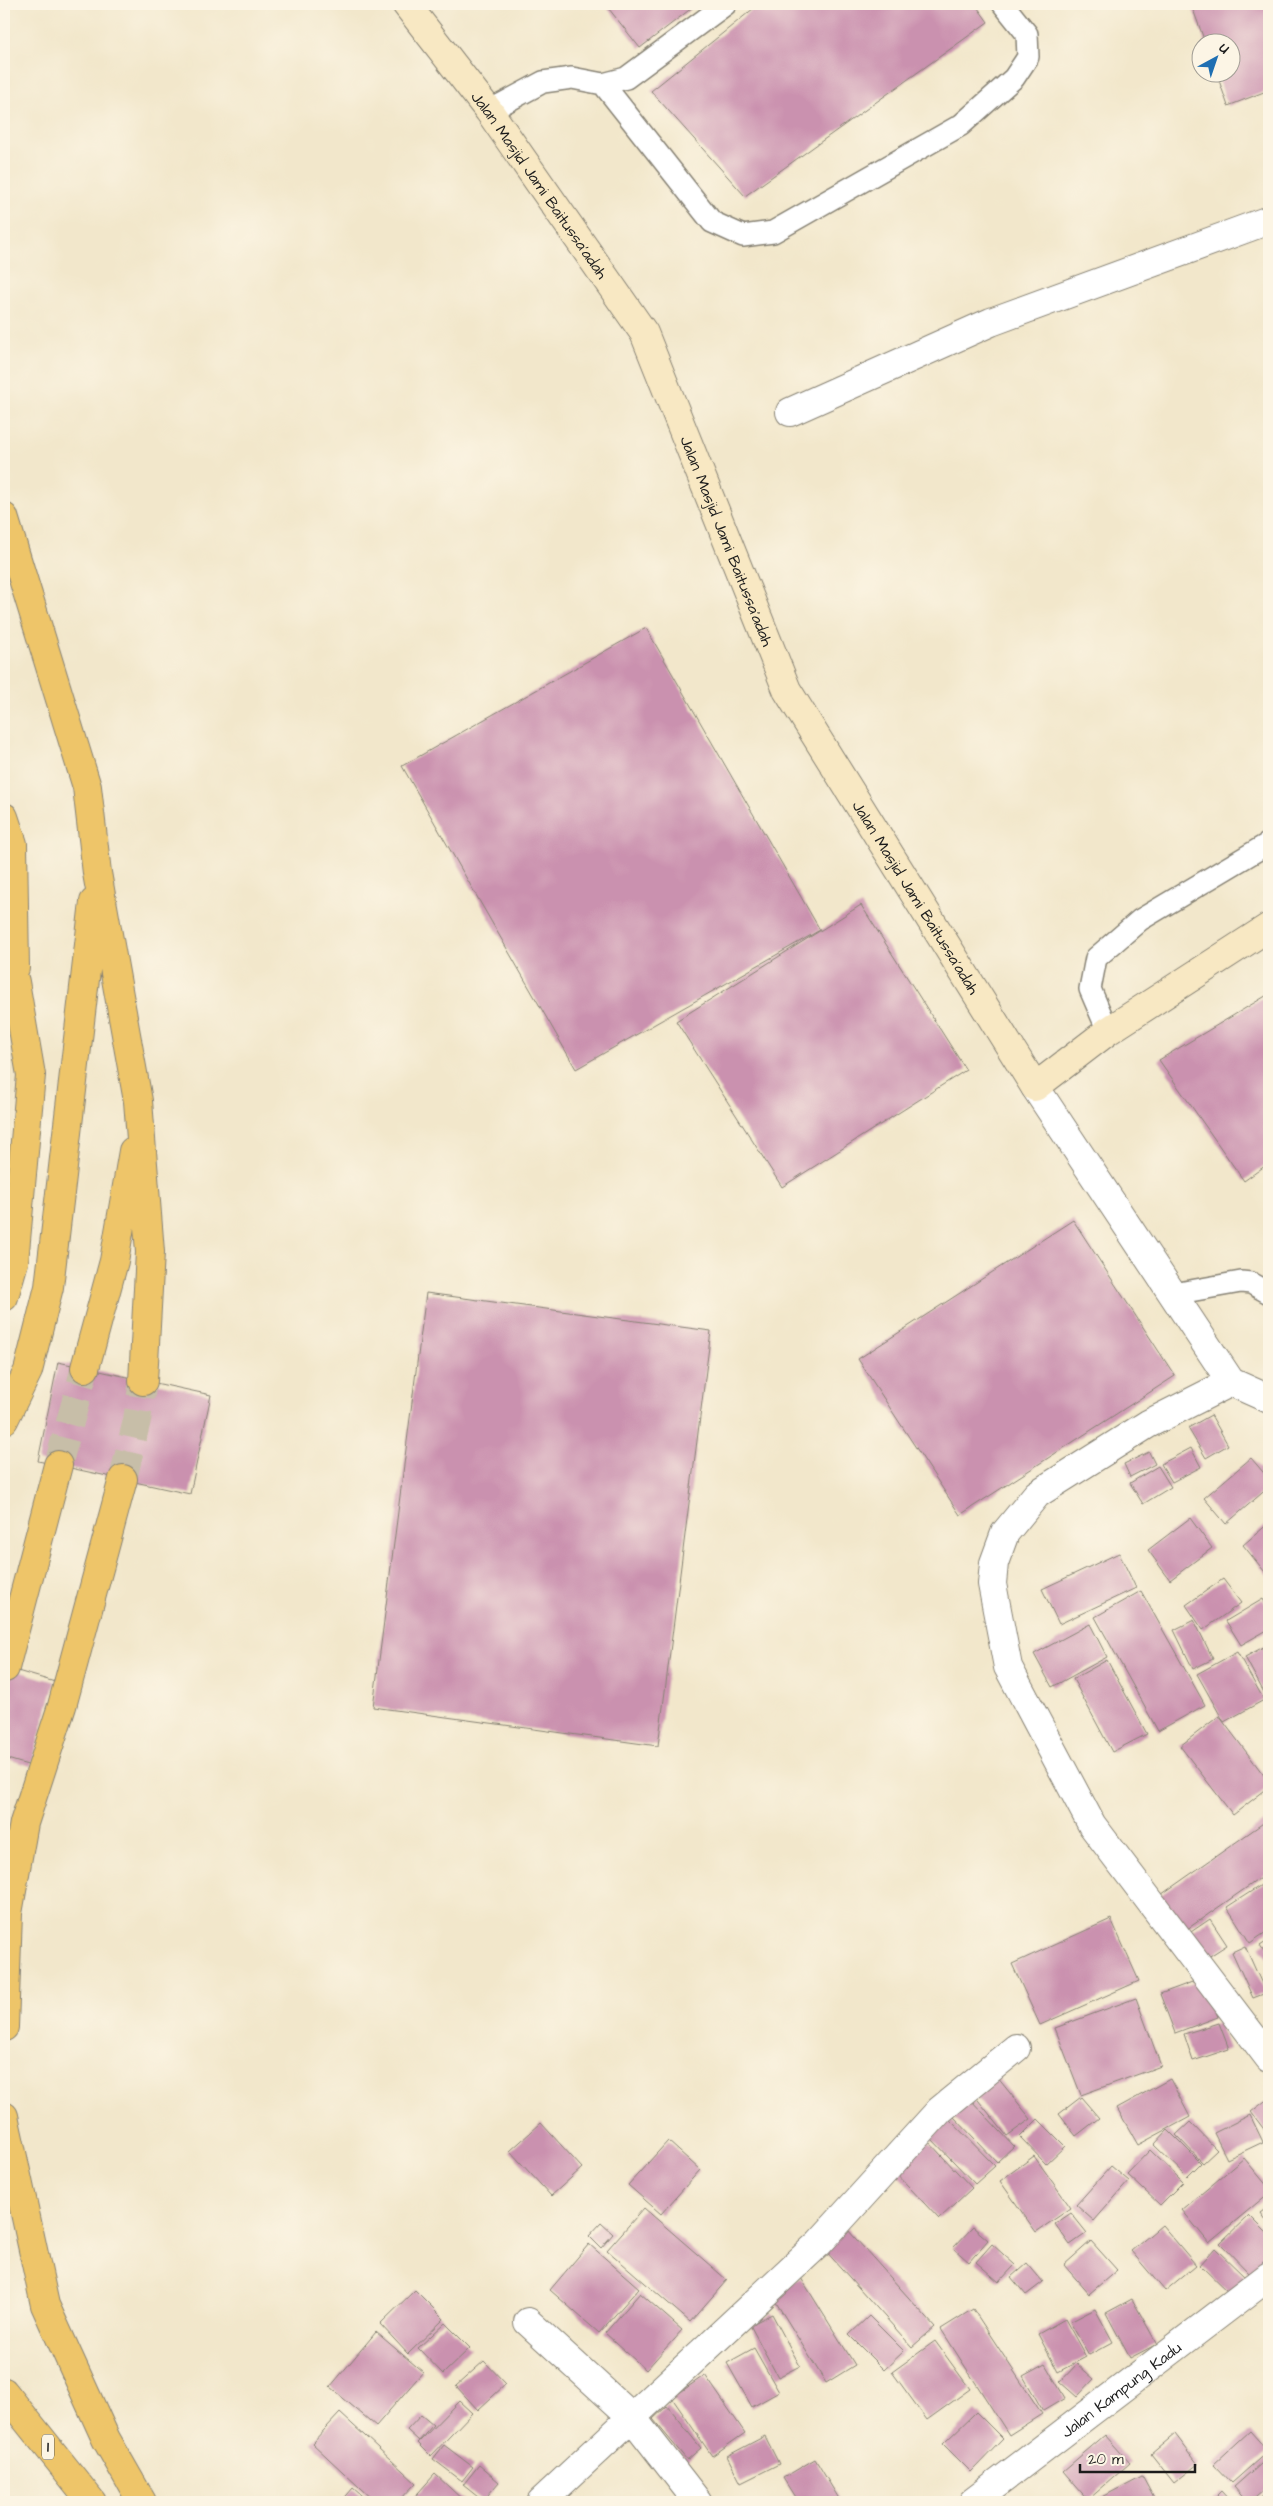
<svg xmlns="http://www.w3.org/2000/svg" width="1273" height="2506" font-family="'Architects Daughter',sans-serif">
	<rect width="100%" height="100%" fill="#fcf5e5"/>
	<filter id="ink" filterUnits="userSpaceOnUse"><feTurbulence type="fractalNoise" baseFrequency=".02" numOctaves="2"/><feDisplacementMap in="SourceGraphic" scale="10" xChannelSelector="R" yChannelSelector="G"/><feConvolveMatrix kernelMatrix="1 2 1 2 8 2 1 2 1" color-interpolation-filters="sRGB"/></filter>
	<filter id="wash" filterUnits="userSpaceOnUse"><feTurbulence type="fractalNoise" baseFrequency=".0096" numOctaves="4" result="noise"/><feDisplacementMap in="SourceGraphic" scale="20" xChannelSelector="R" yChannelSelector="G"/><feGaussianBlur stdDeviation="1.12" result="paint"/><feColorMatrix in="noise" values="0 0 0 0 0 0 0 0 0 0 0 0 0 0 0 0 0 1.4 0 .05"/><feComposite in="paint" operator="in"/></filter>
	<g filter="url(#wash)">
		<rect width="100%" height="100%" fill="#f2e7cb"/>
		<g id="blocks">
			<path fill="#ca91af" d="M605,4h92l-57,44z
				M759,4h216l13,18 -243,174 -94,-105z
				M1191,4h78v86l-41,16 -12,-34h14v-30h-25z
				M646,628l174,302 -244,139 -174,-303z
				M861,905l105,165 -184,117 -106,-166z
				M1269,994v169l-25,18 -85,-121z
				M1073,1220l102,156 -215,139 -102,-156z
				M426,1293l285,38 -53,415 -285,-39z
				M58,1362l153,33 -21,99 -152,-33z
				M1211,1415l17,30 -22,13 -18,-30z
				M1191,1448l10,19 -29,15 -11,-18z
				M1149,1452l6,12 -25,13 -6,-13z
				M1251,1458l18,21v8l-43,37 -22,-26z
				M1158,1466l13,21 -28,17 -13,-21z
				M1190,1518l22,30 -42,32 -22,-30z
				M1269,1523v54l-26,-32z
				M1119,1553l17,35 -77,36 -17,-35z
				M1223,1579l18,24 -38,27 -17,-25z
				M1141,1591l64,114 -47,26 -63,-114z
				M1263,1599l6,11v19l-28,16 -15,-24z
				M1194,1620l19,39 -20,10 -19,-39z
				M1090,1624l17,33 -55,30 -18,-33z
				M1269,1644v58l-24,-45z
				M1237,1652l27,48 -40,22 -27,-48z
				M1107,1660l40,74 -35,18 -39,-73z
				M4,1667l51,15 -24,84 -27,-8z
				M1219,1716l50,66v5l-36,28 -53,-69z
				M1269,1819v53l-89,62 -25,-35z
				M1269,1880v50l-19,13 -23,-36z
				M1111,1919l28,62 -99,44 -28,-61z
				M1210,1919l17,26 -25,16 -17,-25z
				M1269,1940v20l-9,-14z
				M1245,1946l21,47 -13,5 -21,-46z
				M1203,1978l15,39 -43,16 -15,-39z
				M1136,1998l25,68 -80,29 -26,-67z
				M1219,2023l10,26 -36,12 -9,-27z
				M993,2072l38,47 -24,17 -37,-46z
				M1170,2079l20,38 -52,28 -21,-37z
				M1081,2097l18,21 -23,18 -17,-22z
				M1269,2098v38l-18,-24z
				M970,2099l44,47 -17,16 -44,-46z
				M1250,2115l13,27 -36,17 -13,-26z
				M1038,2119l27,27 -19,18 -26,-27z
				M950,2120l45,46 -20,18 -44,-46z
				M1190,2122l27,28 -14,13 -27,-28z
				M541,2123l41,45 -31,28 -41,-45z
				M1168,2130l33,33 -14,14 -33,-32z
				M927,2140l45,48 -33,31 -45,-48z
				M668,2141l32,29 -39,44 -33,-29z
				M1150,2150l33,32 -23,23 -33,-31z
				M1034,2156l37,52 -35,24 -36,-51z
				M1244,2158l25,30v5l-60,50 -27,-33z
				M1111,2166l18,15 -35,40 -18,-16z
				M1269,2207v17l-8,-11z
				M644,2208l83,72 -37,42 -83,-72z
				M1071,2213l16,20 -17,12 -15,-21z
				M1249,2215l20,20v21l-18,19 -31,-32z
				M601,2223l12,11 -12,14 -12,-12z
				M1162,2225l34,40 -31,26 -34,-40z
				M973,2227l15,13 -19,22 -16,-14z
				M847,2229l88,98 -23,20 -88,-98z
				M1091,2241l26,29 -28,24 -25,-29z
				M589,2244l50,44 -40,45 -49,-43z
				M992,2244l23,21 -16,17 -23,-20z
				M1215,2248l32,31 -15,17 -32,-31z
				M1027,2263l16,19 -17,13 -15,-18z
				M801,2278l54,87 -29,18 -54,-87z
				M415,2290l29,29 -36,35 -28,-30z
				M640,2293l42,37 -36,40 -41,-37z
				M1132,2299l25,45 -27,14 -24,-45z
				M973,2309l69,105 -33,21 -68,-106z
				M1095,2309l18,33 -24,13 -19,-33z
				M772,2314l28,52 -22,11 -28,-52z
				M869,2316l35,35 -20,19 -35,-35z
				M1065,2319l21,38 -28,15 -20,-38z
				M445,2323l25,25 -27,26 -25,-26z
				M376,2332l47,40 -47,54 -46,-39z
				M935,2341l35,48 -43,31 -35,-48z
				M754,2348l25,44 -27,15 -25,-44z
				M484,2361l22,23 -28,26 -22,-24z
				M1045,2364l20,34 -22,13 -20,-35z
				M1077,2364l17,15 -17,18 -17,-15z
				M705,2375l40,58 -33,23 -40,-58z
				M459,2401l13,12 -41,43 -13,-13z
				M667,2406l34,42 -14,12 -34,-41z
				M976,2412l27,27 -32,33 -28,-28z
				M340,2413l76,70 -18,19h-23l-63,-59z
				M421,2415l12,10 -14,16 -12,-11z
				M1250,2431l18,20 -36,32 -18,-19z
				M1175,2434l23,30 -24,19 -23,-29z
				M1105,2435l25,28 -42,37 -25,-29z
				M765,2436l14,28 -38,19 -14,-27z
				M444,2445l29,22 -11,14 -29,-22z
				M1269,2456v30l-19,16h-3l-13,-15z
				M815,2459l26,43h-43l-15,-24z
				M479,2465l20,17 -16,19 -20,-16z
				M435,2474l30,28h-55z
				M1142,2476l14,26h-63z
				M353,2488l16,14h-28z
				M1221,2491l10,11h-21z
				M1269,2491v11h-13z"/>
		</g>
	</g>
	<g filter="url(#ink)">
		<use href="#blocks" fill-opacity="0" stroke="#878274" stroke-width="1"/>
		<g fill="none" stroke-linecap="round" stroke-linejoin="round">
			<path stroke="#c7bea8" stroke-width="28" stroke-dasharray="28 14" stroke-linecap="butt" d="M58,1465l27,-97
				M123,1479l14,-59 6,-39"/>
			<defs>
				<path id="lane" d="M603,84l109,138 31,14 30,-4 188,-107 53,-47 14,-21 -1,-23 -24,-30
					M489,111l54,-29 29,-4 31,6 23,-6 100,-74
					M1108,1031l-18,-42 6,-31 44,-38 129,-77
					M1173,1294l68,-12 10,1 18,10"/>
				<g id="street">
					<path d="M790,412l201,-90 278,-102"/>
					<path d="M1035,1087l196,295 38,17"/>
					<path d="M1231,1382l-83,42 -111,70 -32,39 -11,30 -2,21 16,83 84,158 177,233"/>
					<path d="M528,2322l103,94 67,86"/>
					<path d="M541,2502l278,-259 121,-133 76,-62"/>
					<path id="s1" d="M973,2502l296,-226"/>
				</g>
				<g id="secondary">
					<path id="s2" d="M406,4l83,107 155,222 143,357 248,397 73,-56 161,-104"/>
				</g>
				<path id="highway" d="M4,517l83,270 10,86 41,228 12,151 -7,129
					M4,817l9,27 2,124
					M4,946l11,36 16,93 -17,187 -10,35
					M85,1368l29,-107 19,-110
					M4,1420l24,-49 21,-84 45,-385
					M5,1668l53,-203
					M4,2027l4,-114 16,-90 38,-117 61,-227
					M4,2116l41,189 61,134 36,63
					M4,2392l88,110"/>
			</defs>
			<use href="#lane" stroke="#878274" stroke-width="24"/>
			<use href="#street" stroke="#878274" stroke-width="30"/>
			<use href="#secondary" stroke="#878274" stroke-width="30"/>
			<use href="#highway" stroke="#878274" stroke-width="30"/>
			<use href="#lane" stroke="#fff" stroke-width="21"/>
			<use href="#street" stroke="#fff" stroke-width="28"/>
			<use href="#secondary" stroke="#f8e8c3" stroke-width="28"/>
			<use href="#highway" stroke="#eec569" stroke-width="28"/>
		</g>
	</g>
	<g text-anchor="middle" stroke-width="4" stroke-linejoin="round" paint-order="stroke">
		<rect fill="#fcf5e5" stroke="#5f5d58" stroke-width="1" x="42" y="2434.5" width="12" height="25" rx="4"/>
		<g font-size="15" font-weight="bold" fill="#1c1c1c">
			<text x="48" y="2452">1</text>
		</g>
		<g font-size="16" fill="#1c1c1c" stroke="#fcf5e5">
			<text dy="6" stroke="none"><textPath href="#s2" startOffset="225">Jalan Masjid Jami Baitussa'adah</textPath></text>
			<text dy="6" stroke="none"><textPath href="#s2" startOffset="630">Jalan Masjid Jami Baitussa'adah</textPath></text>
			<text dy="6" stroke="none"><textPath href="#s2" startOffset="1035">Jalan Masjid Jami Baitussa'adah</textPath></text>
			<text dy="6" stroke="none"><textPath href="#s1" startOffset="186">Jalan Kampung Kadu</textPath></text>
		</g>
	</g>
	<rect width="1273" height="2506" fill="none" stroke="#fcf5e5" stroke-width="20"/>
	<g transform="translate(1216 58) rotate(40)"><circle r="24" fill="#fcf5e5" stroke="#a29e95"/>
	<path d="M0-4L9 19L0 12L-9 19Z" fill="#1f6fb2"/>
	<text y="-8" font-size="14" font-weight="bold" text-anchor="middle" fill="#1c1c1c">U</text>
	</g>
	<path d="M1080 2464v8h115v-8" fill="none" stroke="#1c1c1c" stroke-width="2.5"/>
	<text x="1088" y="2464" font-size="15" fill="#1c1c1c" stroke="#fcf5e5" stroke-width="4" paint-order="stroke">20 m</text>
</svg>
